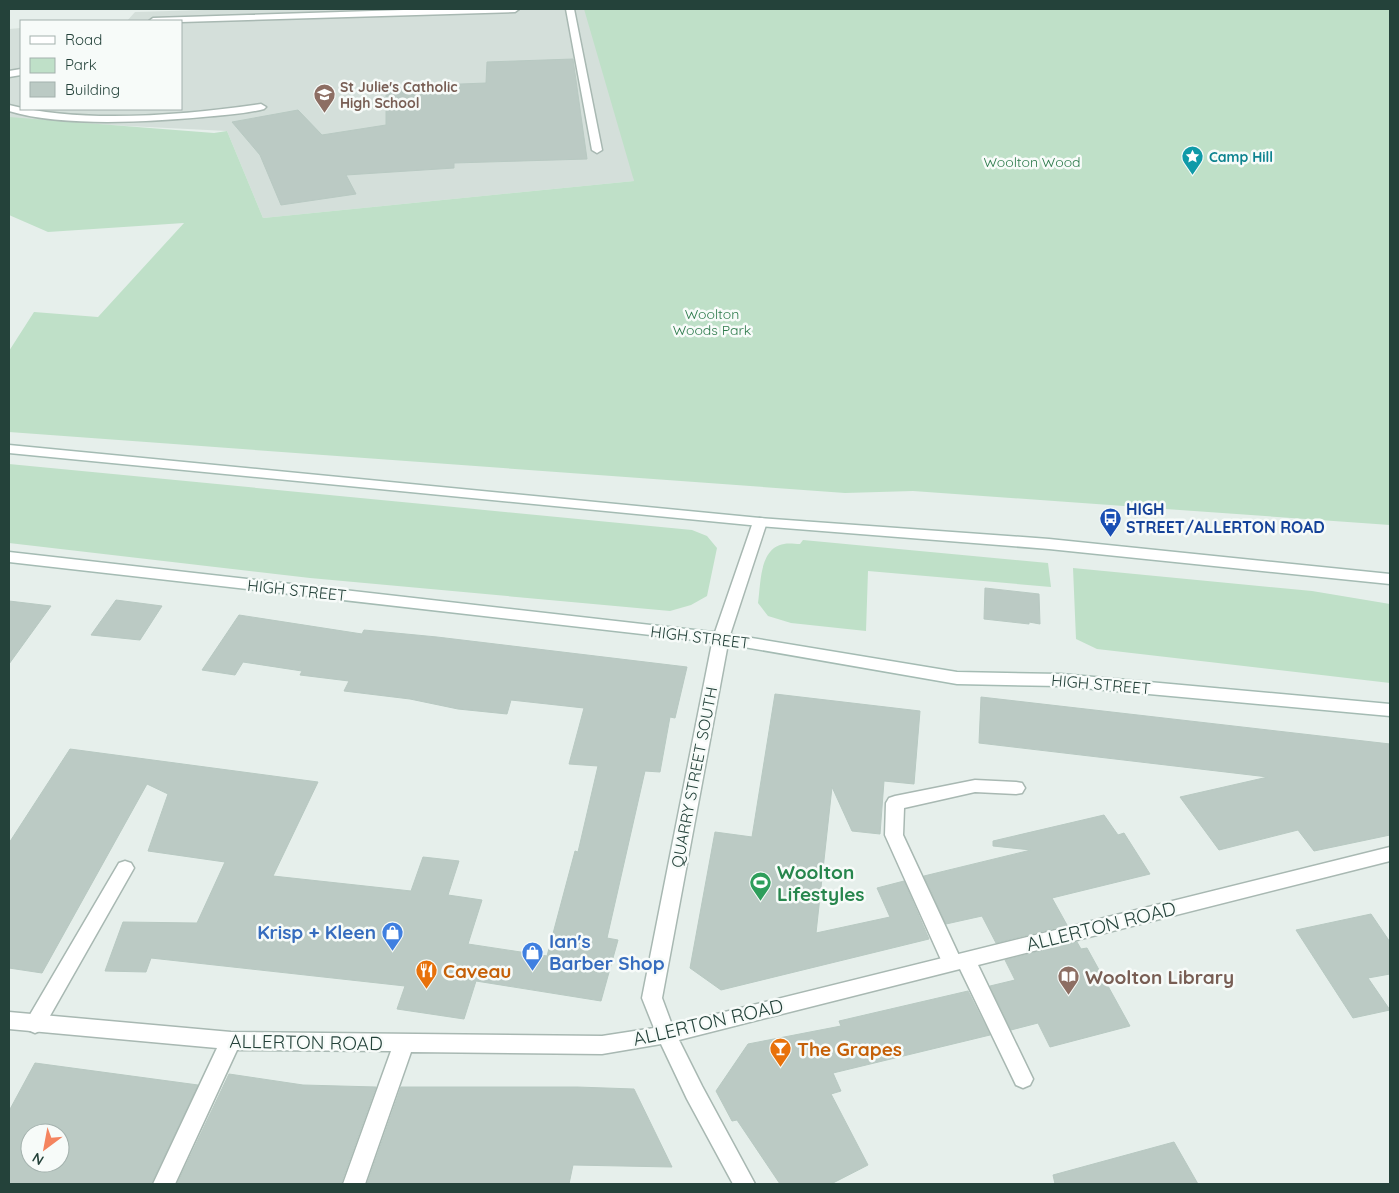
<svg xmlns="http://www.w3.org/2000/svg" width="1399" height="1193" font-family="Quicksand,sans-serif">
	<rect width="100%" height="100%" fill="#e6efeb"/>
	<path fill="#d4dfda" d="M240,9h375l19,172 -371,37 -36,-87 -218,-11v-91l12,-1v81h160v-88h-54l8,-9z"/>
	<path fill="#bfe0c8" d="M584,9h806v516l-477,-34 -68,2 -836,-61v-81l25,-39 64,5 86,-94 -136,9 -39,-17v-98l205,16 13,-2 36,87 371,-37z
		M9,464l683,66 15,6 10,12 -10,48 -16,9 -21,6 -360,-33 -301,-35z
		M803,540l245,23 3,24 -183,-16 -2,60 -75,-8 -23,-7 -10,-13c3,-19 1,-55 26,-59 5,-1 11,0 16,0z
		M1073,568l239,23 78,13v79l-293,-34 -21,-10z"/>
	<path fill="#bbcac4" stroke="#b8c9c2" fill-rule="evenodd" d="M573,59l14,100 -133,4v5l-108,7 10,19 -75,11 -21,-50 -28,-33 66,-12 24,25 64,-10v-38l100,-4 1,-21z
		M985,588l54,6 1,30 -11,-2v2l-45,-5z
		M116,600l46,6 -22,34 -49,-5z
		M9,601l42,5 -42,58z
		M239,615l123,19 2,-4 73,7 250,30 -12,51 -5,-1 -10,55 -15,-1 -38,167 11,2 -17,61 -125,-20 -12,38 -67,-10 8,-23 -254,-28 -5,14 -41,-1 18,-49 74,1 28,-61 -77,-11 20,-57 -21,-10 -105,189 -33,-5v-125l61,-94 248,33 -45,94 138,15 12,-34 36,4 -11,34 34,5 -14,44 79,12 28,-105 3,1 20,-86 -29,-2 15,-56 -73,-8 -4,14 -49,-5 -48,-10 -66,-8 5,-10 -49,-6 2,-4 -59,-9 -8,13 -33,-5z
		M775,694l145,17 -6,73 -30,-3 -4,53 -28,-3 -20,-44 -16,146 74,-16 -13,-29 27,-7 25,58 -208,51 -31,-22 25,-136 37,5z
		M981,697l409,47v91l-76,16 -16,-21 -79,20 -39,-53 88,-20 -289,-34z
		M1104,815l14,20 6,-2 26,41 -98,24 15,27 -71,18 -14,-27 -36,8 -22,-48 107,-26 -38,-4v-5z
		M1371,914l19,28v32l-22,4 22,32 -37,8 -57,-88z
		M1077,942l4,7 6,-1 43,78 -80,21 -12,-24 -27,7 -21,-44 25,-6 -10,-20z
		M968,991l22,44 -157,38 8,18 -10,3 37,71 -37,19h-51l-43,-64 -5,1 -16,-30 32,-47 93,-18 -2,-5z
		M35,1063l163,22 -47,99h-142v-73zM30,1133h30v30h-30z
		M229,1074l74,11 73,2 -35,97h-164z
		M401,1087h176l57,2 38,78 -99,-2 -4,19h-202z
		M1174,1142l24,42h-143l-2,-9z"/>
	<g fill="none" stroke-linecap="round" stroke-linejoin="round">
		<defs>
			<path id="service" d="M975,780l41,2 6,1 3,5 -3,5 -6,1 -41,-2 -71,16 -1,27 59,127 -3,6 -7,2 -7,-2 -3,-6 -57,-127 1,-32 3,-5 6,-2z
				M125,861l6,2 3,5 -92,162 -7,3 -7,-3 -3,-6 3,-6 91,-155z"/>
			<path id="minor" d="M435,9h84l-4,3 -334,10 -32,-1 4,-3z
				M566,9h8l28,141 -5,3 -5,-3z
				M21,69v6l-12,2v-6z
				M261,104l5,3 -2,2c-19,5 -40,6 -61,8 -55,5 -142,10 -194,-6v-6c74,19 176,10 252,-1z
				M760,518l5,1 2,3 -38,116 -67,360 10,27 718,-178v14l-412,104 55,114 -3,6 -7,3 -7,-3 -56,-116 -281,71 23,46 53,98h-22l-46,-85 -26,-55 -59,10 -191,-2 -46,132h-22l48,-133 -154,-1 -62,134h-22l64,-136 -208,-19v-17l222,20 371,4 52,-8 -12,-30 71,-360 40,-116 2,-3z"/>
			<path id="secondary" d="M9,445l751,73 289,21 341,35v10l-341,-35 -289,-23 -751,-73z
				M9,552l712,81 236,39 104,2 329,30v12l-329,-30 -104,-2 -236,-41 -712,-81z"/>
		</defs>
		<use href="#service" stroke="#a8b8b2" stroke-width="3"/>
		<use href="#minor" stroke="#a8b8b2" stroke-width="3"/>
		<use href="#secondary" stroke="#a4bbb3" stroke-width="3"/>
		<use href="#service" fill="#fff" fill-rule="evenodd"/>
		<use href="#minor" fill="#fff" fill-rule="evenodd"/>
		<use href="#secondary" fill="#fff" fill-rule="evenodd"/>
	</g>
	<defs>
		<symbol id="school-pin" viewBox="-11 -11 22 30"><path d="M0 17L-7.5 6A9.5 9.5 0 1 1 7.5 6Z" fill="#8d6e63" stroke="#f7fbf9"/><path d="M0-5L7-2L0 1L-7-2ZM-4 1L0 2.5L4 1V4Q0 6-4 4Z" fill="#fff"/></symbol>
		<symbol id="sight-pin" viewBox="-11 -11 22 30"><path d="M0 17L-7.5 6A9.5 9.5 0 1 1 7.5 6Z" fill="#0f9aa8" stroke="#f7fbf9"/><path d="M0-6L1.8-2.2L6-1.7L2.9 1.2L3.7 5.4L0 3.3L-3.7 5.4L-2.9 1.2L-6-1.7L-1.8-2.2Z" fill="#fff"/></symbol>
		<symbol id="bus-pin" viewBox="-11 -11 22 30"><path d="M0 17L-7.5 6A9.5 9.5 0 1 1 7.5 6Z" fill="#1a4fb4" stroke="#f7fbf9"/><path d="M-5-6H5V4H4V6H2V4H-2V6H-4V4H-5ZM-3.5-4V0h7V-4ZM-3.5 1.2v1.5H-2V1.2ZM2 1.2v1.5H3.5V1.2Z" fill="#fff"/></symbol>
		<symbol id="stadium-pin" viewBox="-11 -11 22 30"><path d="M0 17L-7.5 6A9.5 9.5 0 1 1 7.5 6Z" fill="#2e9e5b" stroke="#f7fbf9"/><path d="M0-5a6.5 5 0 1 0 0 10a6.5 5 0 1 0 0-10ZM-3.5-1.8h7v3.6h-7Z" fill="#fff"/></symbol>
		<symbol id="shop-pin" viewBox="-11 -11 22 30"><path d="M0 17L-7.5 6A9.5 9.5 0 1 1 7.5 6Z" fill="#3f7fe0" stroke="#f7fbf9"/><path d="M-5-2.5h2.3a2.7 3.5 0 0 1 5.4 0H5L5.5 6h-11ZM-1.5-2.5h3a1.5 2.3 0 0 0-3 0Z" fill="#fff"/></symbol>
		<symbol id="restaurant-pin" viewBox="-11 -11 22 30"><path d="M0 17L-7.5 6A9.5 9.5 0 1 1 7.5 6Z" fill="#e8710a" stroke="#f7fbf9"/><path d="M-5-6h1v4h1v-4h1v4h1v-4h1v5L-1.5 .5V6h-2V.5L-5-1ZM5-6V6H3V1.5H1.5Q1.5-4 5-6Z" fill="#fff"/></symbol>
		<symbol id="library-pin" viewBox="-11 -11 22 30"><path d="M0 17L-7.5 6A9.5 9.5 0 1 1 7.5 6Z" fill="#8d6e63" stroke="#f7fbf9"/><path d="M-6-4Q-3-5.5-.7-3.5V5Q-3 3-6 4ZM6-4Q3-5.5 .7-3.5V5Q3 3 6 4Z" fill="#fff"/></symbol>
		<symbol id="bar-pin" viewBox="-11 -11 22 30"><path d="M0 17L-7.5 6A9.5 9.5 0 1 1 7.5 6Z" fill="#e8710a" stroke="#f7fbf9"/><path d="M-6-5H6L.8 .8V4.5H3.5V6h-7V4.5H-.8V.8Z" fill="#fff"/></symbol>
	</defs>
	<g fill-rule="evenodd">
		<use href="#school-pin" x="312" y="82" width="25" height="34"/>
		<use href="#sight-pin" x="1180" y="144" width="25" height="34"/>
		<use href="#bus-pin" x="1098" y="506" width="25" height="34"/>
		<use href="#stadium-pin" x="748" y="870" width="25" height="34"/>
		<use href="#shop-pin" x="380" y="920" width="25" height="34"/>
		<use href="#shop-pin" x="520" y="940" width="25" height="34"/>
		<use href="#restaurant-pin" x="414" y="958" width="25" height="34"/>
		<use href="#library-pin" x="1056" y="964" width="25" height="34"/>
		<use href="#bar-pin" x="768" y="1036" width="25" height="34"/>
	</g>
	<g text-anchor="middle" stroke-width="5" stroke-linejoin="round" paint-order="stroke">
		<g font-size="14" font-weight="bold" fill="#785e54" stroke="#f7fbf9" text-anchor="start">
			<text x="340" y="92">St Julie's Catholic<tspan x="340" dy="16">High School</tspan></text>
		</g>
		<g font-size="14" font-weight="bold" fill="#0d838f" stroke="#f7fbf9" text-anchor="start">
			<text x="1209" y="162">Camp Hill</text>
		</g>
		<g font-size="14" fill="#2d7a4b" stroke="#f7fbf9">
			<text x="1032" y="167">Woolton Wood</text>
			<text x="712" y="319">Woolton<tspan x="712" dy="16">Woods Park</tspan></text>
		</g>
		<g font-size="16" font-weight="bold" fill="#164399" stroke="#f7fbf9" text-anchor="start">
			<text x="1126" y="515">HIGH<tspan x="1126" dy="18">STREET/ALLERTON ROAD</tspan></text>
		</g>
		<g font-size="16" fill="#24423a" stroke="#f7fbf9">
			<text transform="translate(297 590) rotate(6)" y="6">HIGH STREET</text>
			<text transform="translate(700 637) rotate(7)" y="6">HIGH STREET</text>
			<text transform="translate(1101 684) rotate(5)" y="6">HIGH STREET</text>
			<text transform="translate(694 777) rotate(-79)" y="6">QUARRY STREET SOUTH</text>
		</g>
		<g font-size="19" font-weight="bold" fill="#27864d" stroke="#f7fbf9" text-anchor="start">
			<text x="777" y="879">Woolton<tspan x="777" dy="22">Lifestyles</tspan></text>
		</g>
		<g font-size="19" fill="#24423a" stroke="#f7fbf9">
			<text transform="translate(1101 926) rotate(-14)" y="7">ALLERTON ROAD</text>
			<text transform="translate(708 1022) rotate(-13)" y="7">ALLERTON ROAD</text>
			<text transform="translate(306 1042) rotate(1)" y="7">ALLERTON ROAD</text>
		</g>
		<g font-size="19" font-weight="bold" fill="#366cbe" stroke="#f7fbf9" text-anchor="end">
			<text x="376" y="939">Krisp + Kleen</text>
			<text x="549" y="948" text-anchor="start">Ian's<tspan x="549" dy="22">Barber Shop</tspan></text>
		</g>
		<g font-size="19" font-weight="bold" fill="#c56008" stroke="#f7fbf9" text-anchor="start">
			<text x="443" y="978">Caveau</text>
			<text x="797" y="1056">The Grapes</text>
		</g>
		<g font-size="19" font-weight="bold" fill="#785e54" stroke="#f7fbf9" text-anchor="start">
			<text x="1085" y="984">Woolton Library</text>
		</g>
	</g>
	<rect width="1399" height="1193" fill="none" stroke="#24423a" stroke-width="20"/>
	<rect x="20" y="20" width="162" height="90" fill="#f7fbf9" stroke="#a3b1ad"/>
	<rect x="30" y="36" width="25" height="8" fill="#ffffff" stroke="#a3b1ad"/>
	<text x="65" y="45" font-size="15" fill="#24423a">Road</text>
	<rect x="30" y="58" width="25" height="15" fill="#bfe0c8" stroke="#a3b1ad"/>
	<text x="65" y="70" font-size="15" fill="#24423a">Park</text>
	<rect x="30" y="82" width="25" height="15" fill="#bbcac4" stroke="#a3b1ad"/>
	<text x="65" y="95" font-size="15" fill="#24423a">Building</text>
	<g transform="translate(45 1148) rotate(212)"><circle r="24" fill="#f7fbf9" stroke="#a3b1ad"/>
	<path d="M0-4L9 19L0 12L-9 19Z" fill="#f4845f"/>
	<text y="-8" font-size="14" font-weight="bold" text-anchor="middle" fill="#24423a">N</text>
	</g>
</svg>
